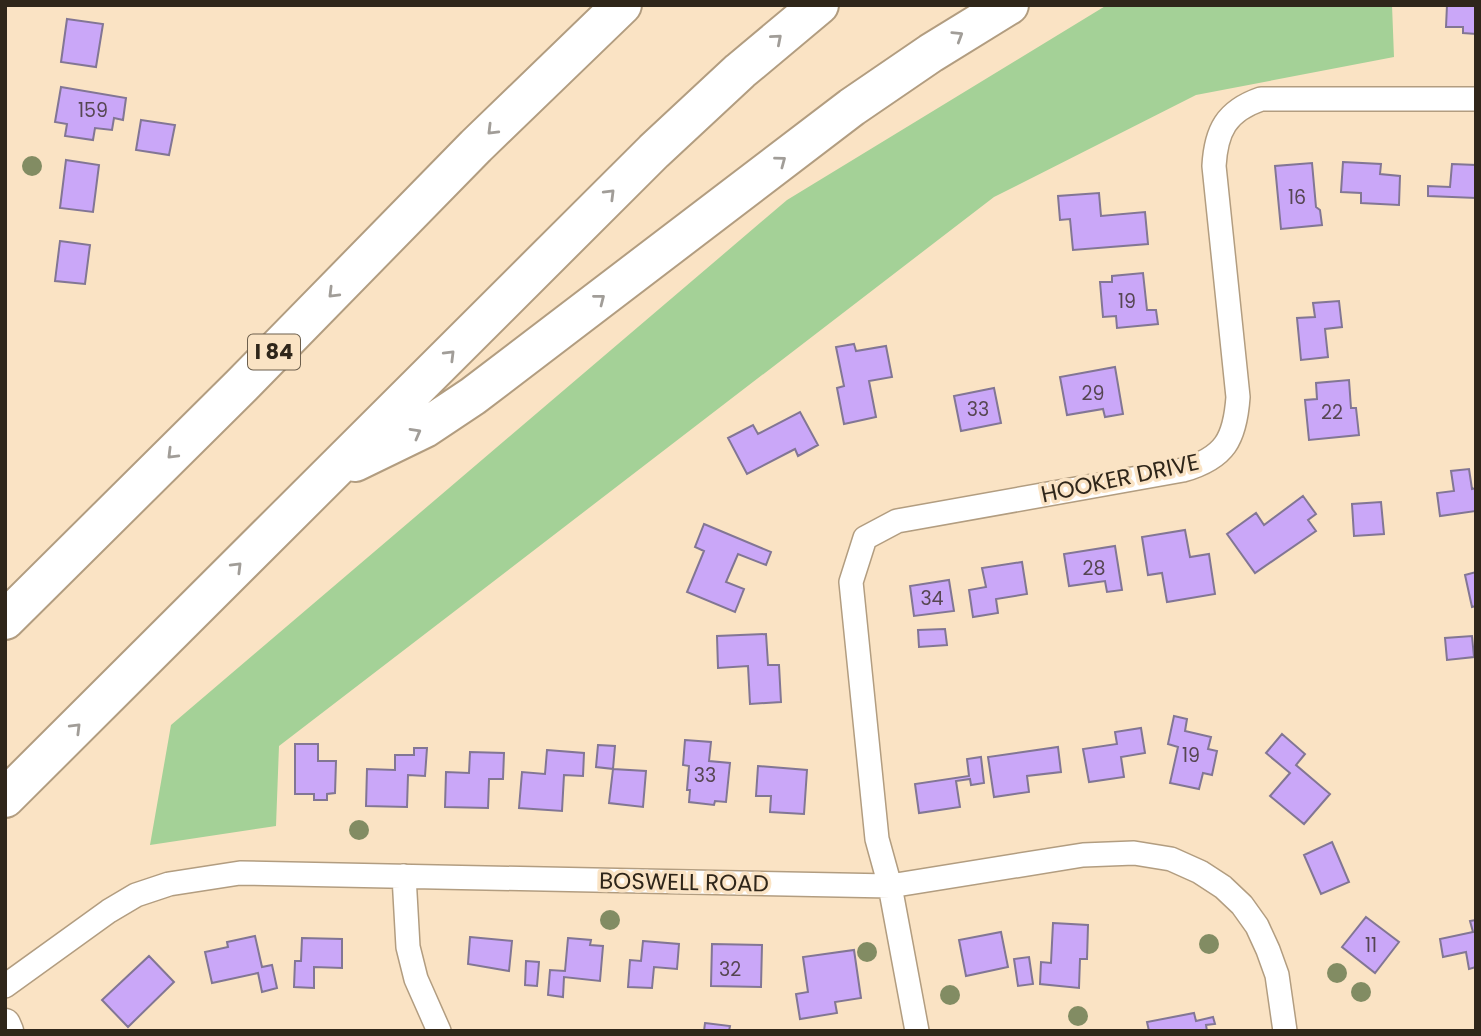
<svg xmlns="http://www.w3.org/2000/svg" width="1481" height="1036" font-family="Poppins,sans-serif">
	<rect width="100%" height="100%" fill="#fae3c4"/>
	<path fill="#a4d197" d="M1107,5h285l2,52 -198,38 -202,102 -715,549 -3,80 -126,19 21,-120 616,-525z"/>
	<path fill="#caa7f8" stroke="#827694" stroke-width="2" d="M1447,5h29v29l-13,-1v-6h-17z
		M67,19l36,5 -7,43 -35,-5z
		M61,87l65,11 -3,22 -9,-2 -2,12 -17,-2 -2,12 -28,-4 2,-12 -12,-2z
		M141,120l34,5 -6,30 -33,-5z
		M66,160l33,5 -6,47 -33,-4z
		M1343,162l38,2 -1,10 20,2 -1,29 -38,-2v-10l-20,-1z
		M1312,163l4,44 4,3 2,15 -41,4 -6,-63z
		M1452,164l24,1v33l-48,-2v-10l22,1z
		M1099,193l2,23 44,-4 3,32 -75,6 -3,-31 -10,1 -2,-24z
		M60,241l30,4 -5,39 -30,-3z
		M1143,273l4,37h9l2,14 -41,4 -1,-12 -13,1 -3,-35h12v-6z
		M1339,301l3,26 -17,2 3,28 -27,3 -4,-42 18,-1 -2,-14z
		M854,344l2,7 30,-5 6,31 -23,4 7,36 -32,7 -7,-36 7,-2 -8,-39z
		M1115,367l8,47 -18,3 -2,-8 -36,6 -7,-38z
		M1349,380l2,28h5l3,27 -50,5 -4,-40 12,-1 -1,-16z
		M994,388l7,35 -40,8 -7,-35z
		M800,412l18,33 -20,11 -3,-7 -48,25 -19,-36 25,-13 5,9z
		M1469,469l3,20 4,-1v23l-36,5 -3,-23 17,-2 -3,-20z
		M1303,496l13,18 -8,6 8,11 -61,42 -28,-39 29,-21 8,12z
		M1381,502l3,32 -30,2 -2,-32z
		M704,524l67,28 -5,13 -28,-11 -12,28 18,7 -9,23 -48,-20 17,-41 -9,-4z
		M1185,530l5,27 19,-3 6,40 -48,8 -5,-29 -14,2 -6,-38z
		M1115,546l7,44 -15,2 -2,-11 -36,5 -5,-32z
		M1022,562l5,32 -31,5 2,14 -25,4 -4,-27 17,-3 -4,-19z
		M1476,572v34l-4,1 -7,-32z
		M949,580l5,31 -40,5 -4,-30z
		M945,629l2,16 -28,2 -1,-17z
		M766,634l2,31h11l2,37 -31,2 -2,-38 -30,2 -1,-32z
		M1472,636l2,21 -27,3 -2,-22z
		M1174,716l13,3 -2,12 26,6 -3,12 9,2 -5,24 -9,-2 -4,16 -29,-6 8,-36 -10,-3z
		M1141,728l4,25 -24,4 3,20 -35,5 -6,-33 34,-5 -2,-12z
		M1282,734l23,20 -9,11 34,29 -26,30 -34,-28 20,-23 -24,-20z
		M685,740l26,2 -2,19 21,2 -4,39 -11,-1 -1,4 -25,-3 1,-12h-3l2,-24 -6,-1z
		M295,744h23v17h18l-1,32 -8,1v6h-13v-6h-19z
		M598,745l17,1 -2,23 33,2 -3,36 -34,-4 4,-34 -17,-2z
		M1058,747l3,25 -34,4 2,16 -35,5 -6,-40z
		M414,748h13l-2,28 -17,-1 -1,32 -41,-1 1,-37 28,1v-15h19z
		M547,750l37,3 -1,23 -19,-1 -2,36 -43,-3 3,-36 23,2z
		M470,752l34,1 -1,26h-14l-1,29 -43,-1 1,-35 23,1z
		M981,757l3,26 -13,2 -1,-6 -14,2 4,26 -41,6 -4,-29 54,-8 -2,-17z
		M758,766l49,4 -3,44 -34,-2 1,-16h-15z
		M1332,842l17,40 -28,12 -17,-39z
		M1366,917l33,25 -24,31 -33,-26z
		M1476,920v47l-7,2 -3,-17 -23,5 -3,-18 33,-7 -3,-11z
		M1053,923l35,2 -1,34h-7l-1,29 -39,-4 1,-22 10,1z
		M1001,932l7,35 -42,9 -7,-36z
		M255,936l7,31 10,-2 5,23 -15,4 -4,-19 -46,10 -7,-31 23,-5 -1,-5z
		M470,937l42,4 -3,30 -41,-7z
		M302,938l40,1v29l-28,-1v21l-20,-1 1,-26h6z
		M568,938l23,2 -1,5 13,1 -3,35 -36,-4 -1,20 -15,-2 2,-25 15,1z
		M643,941l36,3 -2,25 -23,-2 -2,21 -24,-1 2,-27 11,1z
		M712,944l50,1 -1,42 -50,-1z
		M854,950l7,48 -26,4 2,11 -37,6 -4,-25 12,-2 -5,-35z
		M149,956l25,26 -46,45 -26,-27z
		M1029,957l4,27 -15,2 -4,-27z
		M526,961l13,1 -2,24 -12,-1z
		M1194,1013l2,8 17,-4 2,7 -9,1 1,6h-58l-2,-9z
		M705,1023l25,3 -1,5h-25z"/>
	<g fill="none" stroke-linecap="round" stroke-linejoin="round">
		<defs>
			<path id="minor" d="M404,876l4,71 8,32 23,52
				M5,986l104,-75 27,-16 33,-11 71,-11 650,13 193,-31 51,-2 37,6 29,13 23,15 19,18 15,21 11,24 9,25 8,56
				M917,1031l-27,-145 -13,-47 -26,-257 14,-44 32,-17 286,-51c42,-12 52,-31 55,-73l-24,-231c2,-35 12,-55 47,-67h215"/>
			<path id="tertiary" d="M5,1024l3,7"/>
			<path id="motorway" d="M355,462l70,-34 48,-32 379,-289 79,-54 78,-48
				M5,620l237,-235 234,-239 146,-141
				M5,798l649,-647 86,-80 79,-66"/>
		</defs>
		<use href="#minor" stroke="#b29d80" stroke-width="26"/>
		<use href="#tertiary" stroke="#b29d80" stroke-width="33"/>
		<use href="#motorway" stroke="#b29d80" stroke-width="42"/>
		<use href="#minor" stroke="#fff" stroke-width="23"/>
		<use href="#tertiary" stroke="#fff" stroke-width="30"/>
		<use href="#motorway" stroke="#fff" stroke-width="38"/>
	</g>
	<g fill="#828c63">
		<circle cx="32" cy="166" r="10"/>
		<circle cx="359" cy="830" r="10"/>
		<circle cx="610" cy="920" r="10"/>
		<circle cx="1209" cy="944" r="10"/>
		<circle cx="867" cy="952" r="10"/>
		<circle cx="1337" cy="973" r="10"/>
		<circle cx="1361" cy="992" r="10"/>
		<circle cx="950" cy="995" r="10"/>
		<circle cx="1078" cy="1016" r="10"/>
	</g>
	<defs><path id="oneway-chevron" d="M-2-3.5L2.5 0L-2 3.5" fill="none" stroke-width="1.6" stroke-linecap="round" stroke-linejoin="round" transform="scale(1.75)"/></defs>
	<g stroke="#a19d98">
		<use href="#oneway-chevron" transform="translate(958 36) rotate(-32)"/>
		<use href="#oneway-chevron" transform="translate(777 39) rotate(-41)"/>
		<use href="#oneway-chevron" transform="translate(492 130) rotate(135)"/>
		<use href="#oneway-chevron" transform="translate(781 161) rotate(-37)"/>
		<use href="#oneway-chevron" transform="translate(610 194) rotate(-45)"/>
		<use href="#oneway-chevron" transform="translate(333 293) rotate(135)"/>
		<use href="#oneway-chevron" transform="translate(600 299) rotate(-38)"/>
		<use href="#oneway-chevron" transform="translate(450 355) rotate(-45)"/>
		<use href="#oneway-chevron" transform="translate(416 433) rotate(-29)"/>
		<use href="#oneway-chevron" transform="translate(172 454) rotate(135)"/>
		<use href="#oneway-chevron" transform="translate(237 567) rotate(-45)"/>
		<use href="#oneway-chevron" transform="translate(76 728) rotate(-45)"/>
	</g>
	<g text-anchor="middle" stroke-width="7" stroke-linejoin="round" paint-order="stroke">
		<g font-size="19" fill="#564652">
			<text x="93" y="117">159</text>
			<text x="1297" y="204">16</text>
			<text x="1127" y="308">19</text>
			<text x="1093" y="400">29</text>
			<text x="978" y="416">33</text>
			<text x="1332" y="419">22</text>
			<text x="1094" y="575">28</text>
			<text x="932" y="605">34</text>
			<text x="1191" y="762">19</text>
			<text x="705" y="782">33</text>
			<text x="1371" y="952">11</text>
			<text x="730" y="976">32</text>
		</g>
		<rect fill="#fae3c4" stroke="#6c5f4d" stroke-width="2" x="248" y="334.5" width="52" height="35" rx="5"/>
		<g font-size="21" font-weight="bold" fill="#2f261a">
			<text x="274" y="359">I 84</text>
		</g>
		<g font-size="23" fill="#2f261a" stroke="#fae3c4">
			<text transform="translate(1120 478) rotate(-12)" y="8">HOOKER DRIVE</text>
			<text transform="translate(684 882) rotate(1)" y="8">BOSWELL ROAD</text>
		</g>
	</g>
	<rect width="1481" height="1036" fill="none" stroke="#2f261a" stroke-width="14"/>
</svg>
